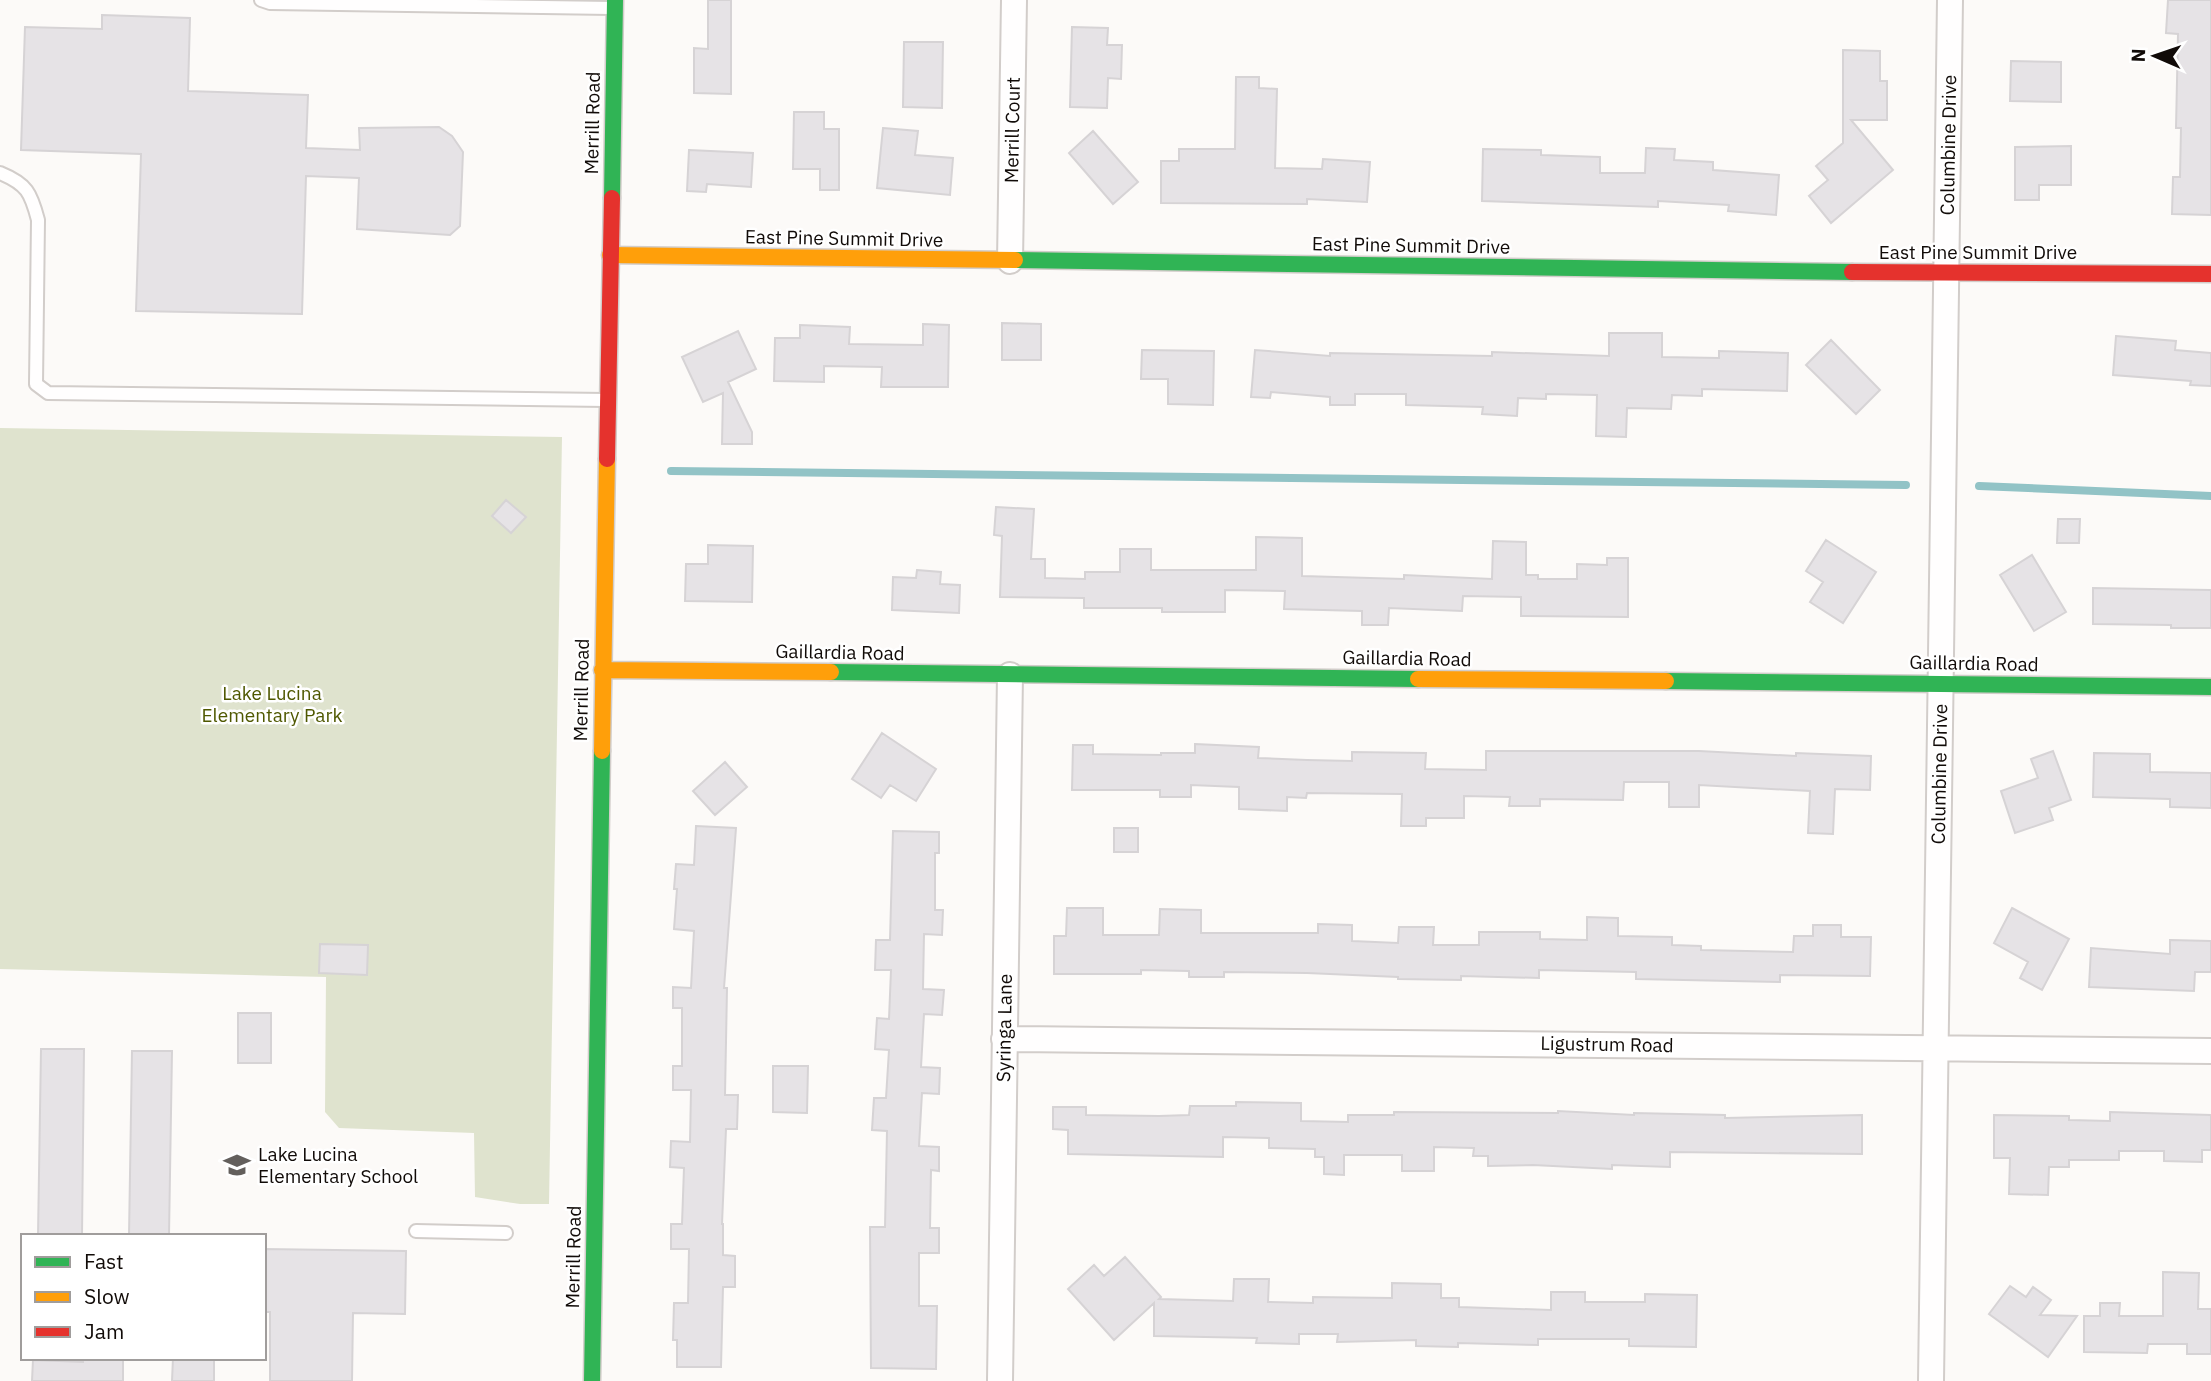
<svg xmlns="http://www.w3.org/2000/svg" width="2211" height="1381" font-family="'IBM Plex Sans',sans-serif">
	<rect width="100%" height="100%" fill="#fcfaf8"/>
	<path fill="#dfe3ce" d="M0,428l562,9 -13,767h-29l-45,-7 -1,-64 -135,-5 -14,-16 1,-135 -326,-8z"/>
	<g fill="none" stroke-linecap="round" stroke-linejoin="round">
		<path stroke="#92c3c6" stroke-width="8" d="M671,471l1235,14
			M1979,486l232,10"/>
	</g>
	<path fill="#e6e3e6" stroke="#d6d3d5" stroke-width="2" d="M708,0h23v94l-37,-1v-45l14,1z
		M2168,0h43v215l-39,-1 1,-37h7l1,-49h-5l2,-94 -12,-1z
		M102,15l88,3 -2,73 120,4 -2,53 54,2 -1,-22 80,-1 13,9 11,16 -3,74 -10,9 -93,-6 2,-51 -53,-2 -4,138 -166,-3 5,-157 -120,-4 4,-123 77,2z
		M1072,27l36,1 -1,17h15l-1,34 -13,-1 -1,30 -37,-1z
		M904,42h39l-1,66 -39,-1z
		M1843,50l37,1v30h7v39h-36l42,50 -62,53 -22,-27 19,-16 -12,-14 27,-23z
		M2011,61l50,1v40l-51,-1z
		M1236,77h23v11l18,1 -2,79 47,1 1,-10 47,3 -3,40 -60,-3v5l-146,-1v-42h18v-12h56z
		M794,112h30v17h15v61h-19v-21h-27z
		M883,128l35,3 -3,24 38,3 -3,37 -73,-7z
		M1093,131l45,51 -25,22 -44,-51z
		M2071,146v39h-32v15h-24v-53z
		M1646,148l29,1 -1,11 39,2v8l66,5 -3,40 -48,-4 1,-6 -71,-4v6l-176,-6 1,-52 58,1v5l59,2v16h45z
		M689,150l64,3 -2,34 -44,-3 -1,8 -19,-1z
		M1002,323l39,1v36h-39z
		M923,324l26,1 -1,62h-67l1,-20 -58,-1v16l-50,-1 1,-43h25v-13l50,2 -1,17 74,1z
		M738,331l18,38 -28,13 24,50v12h-30l1,-51 -20,9 -21,-45z
		M1609,333h53v24l57,1v-7l69,2 -1,38 -85,-2v7l-30,-1 -1,14 -44,-1 -1,29 -30,-1 1,-41 -51,-1v5l-28,-1 -1,18 -35,-2 1,-7 -77,-2v-11h-51v11h-25v-8l-59,-5 -1,6 -19,-1 4,-47 75,6v-3l162,3v-4l117,4z
		M2116,336l60,5 -1,9 36,3v33l-21,-1 1,-4 -78,-6z
		M1831,340l49,50 -24,24 -50,-49z
		M1142,350l72,1 -1,54 -45,-1v-25h-27z
		M506,500l20,17 -15,16 -19,-17z
		M996,507l38,2 -3,50h14v19l40,1v-7h35v-23h31v21h105v-33l46,1v38l102,3v-4l88,4 1,-38 33,1v33h12v4h39v-15l30,1v-7h21v59l-107,-1v-19l-58,-1 -1,15 -73,-3 -1,17h-26v-14l-78,-2 1,-18 -60,-1v22h-63v-4h-78v-10l-84,-1 2,-61 -8,-1z
		M2058,519h22l-1,24h-22z
		M1826,540l50,32 -33,51 -33,-21 13,-20 -17,-11z
		M708,545l45,1 -1,56 -67,-1 1,-37h22z
		M2032,555l34,57 -32,19 -34,-56z
		M917,570l24,2 -1,12 20,1 -1,28 -67,-3 1,-33 23,1z
		M2093,588l118,2v38h-40v-3l-78,-1z
		M882,733l54,36 -20,32 -26,-16 -9,13 -29,-19z
		M1195,744l64,3 -1,11 49,2 45,1v-9l74,1 -1,16 61,1v-19h213l97,5v-3l75,3 -1,34 -35,-1 -2,45 -25,-1 2,-42 -111,-6v22h-30v-25h-45l-1,18 -83,-1v7h-31l1,-9 -46,-1v22h-38v8h-25l1,-32 -95,-1 -1,5 -19,-1v14l-48,-2v-22l-48,-2v12h-31v-7h-88l1,-45h20v9l68,1v-2h34z
		M2053,751l18,49 -22,8 4,12 -38,13 -14,-42 37,-13 -7,-19z
		M2094,753l56,1v18l61,1v35l-41,-1v-8l-77,-2z
		M725,762l22,25 -32,28 -22,-24z
		M696,826l40,2 -12,160h3l-2,107h13l-1,34h-11l-4,95h1v31l12,1v31h-12l-2,80h-44v-27h-4l1,-37h14l1,-54h-18v-25h11l2,-56 -14,-1 1,-26 19,1 1,-52h-18v-24h9v-58h-9v-21l18,1 3,-57 -20,-2 3,-40h-3l2,-25 18,1z
		M1114,828h24v24h-24z
		M893,831l46,1v21h-4v57h8l-1,25 -18,-1 -1,55 21,1 -2,25 -18,-1 -3,53 19,1 -1,26 -17,-1 -3,53 20,1v24l-8,-1 -1,58h9v25h-20v53h18l-1,63 -65,-1 -1,-141h15l2,-96 -15,-1 2,-32h12l3,-48 -14,-1 2,-31 12,1 2,-49h-16l1,-30h14z
		M1067,908h36v27h56l1,-26 41,1v23h117v-9l34,1v16l46,2 1,-16h35l-1,18h46v-13h61v7l47,1v-23l31,1v18l54,1v8l29,1v4l92,2 1,-16h19v-11h28v12h30l-1,39 -90,-1v7l-144,-3v-7l-97,-2v8l-78,-2v4l-63,-1v-2l-91,-4 -83,-1v5h-35v-6l-48,-1v4h-87v-38h12z
		M2012,908l57,31 -27,51 -22,-12 8,-16 -34,-19z
		M2170,940l41,1v31h-16l-1,19 -105,-4 2,-39 79,6z
		M320,944l48,1 -1,30 -48,-2z
		M238,1013h33v50h-33z
		M41,1049h43l-2,187h-44z
		M132,1051h40l-3,185h-40z
		M773,1066h35l-1,47 -34,-1z
		M1236,1102l65,1v18l47,1v-7h46v-3l164,1v-2l76,4v-2l91,2v3l137,-3v39l-192,-2v15l-58,-2v4l-79,-4 -45,1v-10h-15l1,-8 -40,-1v24h-32v-16h-58v20l-20,-1v-17h-9v-8l-46,-1v-10l-46,-1v20l-155,-3v-24l-15,-1v-22h33v8l73,1 30,-1 1,-9h46z
		M2110,1112l101,3v35h-9v12l-38,-1v-10h-45v9h-50v7h-20l-1,28 -39,-1 1,-36h-16v-43l75,1v4l41,1z
		M264,1249l142,2 -1,63 -52,-1 -1,68h-82v-69h-6z
		M1125,1257l36,40 -2,2 74,2 1,-22h35l-1,23 45,1v-6l79,1v-15l49,1v14h18v9l92,3v-18h34v10h60v-8l52,1 -1,52 -67,-1v-7h-91v6l-80,-2v4l-42,-1v-6l-79,2 1,-8h-39v10l-43,-1 1,-5 -103,-2v-33l-40,37 -46,-51 26,-24 10,11z
		M2163,1272l36,1 -1,36h13v45h-24v-10h-39l-1,9 -63,-1v-36h16v-13h20l-1,13h44z
		M2010,1286l16,11 7,-10 18,13 -11,15 37,1 -29,41 -59,-43z
		M83,1358h40v23h-91l1,-21 50,2z
		M173,1358h41v23h-42z"/>
	<g fill="none" stroke-linecap="round" stroke-linejoin="round">
		<defs>
			<path id="lane" d="M261,0l9,3 341,5
				M0,173c27,11 31,20 38,47l-2,164 12,9 558,7
				M416,1231l90,2"/>
			<path id="street" d="M1010,261l4,-261
				M1004,1039l1207,12
				M1000,1381l10,-706
				M1931,1381l19,-1381"/>
			<path id="fast" d="M612,198l3,-198
				M1015,260l837,12
				M831,672l587,7
				M1666,681l545,6
				M592,1381l10,-630"/>
			<path id="slow" d="M610,255l405,5
				M602,670l229,2
				M1418,679l248,2
				M602,751l5,-292"/>
			<path id="jam" d="M1852,272l359,2
				M607,459l5,-261"/>
		</defs>
		<use href="#lane" stroke="#d2cdca" stroke-width="16"/>
		<use href="#street" stroke="#d2cdca" stroke-width="28"/>
		<use href="#fast" stroke="#d2cdca" stroke-width="19"/>
		<use href="#slow" stroke="#d2cdca" stroke-width="19"/>
		<use href="#jam" stroke="#d2cdca" stroke-width="19"/>
		<use href="#lane" stroke="#fffefe" stroke-width="12"/>
		<use href="#street" stroke="#fffefe" stroke-width="24"/>
		<use href="#fast" stroke="#30b455" stroke-width="16"/>
		<use href="#slow" stroke="#ff9f0a" stroke-width="16"/>
		<use href="#jam" stroke="#e5322d" stroke-width="16"/>
	</g>
	<defs>
		<symbol id="school-bare" viewBox="-9 -9 18 18"><path d="M0-5L7-2L0 1L-7-2ZM-4 1L0 2.5L4 1V4Q0 6-4 4Z" fill="#635f5c" stroke="#fff" stroke-width="2.5" paint-order="stroke"/></symbol>
	</defs>
	<g fill-rule="evenodd">
		<use href="#school-bare" x="218" y="1146" width="38" height="38"/>
	</g>
	<g text-anchor="middle" stroke-width="5" stroke-linejoin="round" paint-order="stroke">
		<g font-size="19" fill="#110b08" stroke="#fff">
			<text transform="translate(592 123) rotate(-89)" y="7">Merrill Road</text>
			<text transform="translate(1012 130) rotate(-89)" y="7">Merrill Court</text>
			<text transform="translate(1948 145) rotate(-89)" y="7">Columbine Drive</text>
			<text transform="translate(844 238) rotate(1)" y="7">East Pine Summit Drive</text>
			<text transform="translate(1411 245) rotate(1)" y="7">East Pine Summit Drive</text>
			<text x="1978" y="259">East Pine Summit Drive</text>
			<text transform="translate(840 652) rotate(1)" y="7">Gaillardia Road</text>
			<text transform="translate(1407 658) rotate(1)" y="7">Gaillardia Road</text>
			<text transform="translate(1974 663) rotate(1)" y="7">Gaillardia Road</text>
			<text transform="translate(581 690) rotate(-89)" y="7">Merrill Road</text>
			<text transform="translate(1939 774) rotate(-89)" y="7">Columbine Drive</text>
			<text transform="translate(1004 1028) rotate(-89)" y="7">Syringa Lane</text>
			<text transform="translate(1607 1044) rotate(1)" y="7">Ligustrum Road</text>
			<text transform="translate(573 1257) rotate(-89)" y="7">Merrill Road</text>
		</g>
		<g font-size="19" fill="#4f5800" stroke="#fff">
			<text x="272" y="700">Lake Lucina<tspan x="272" dy="22">Elementary Park</tspan></text>
		</g>
		<g font-size="19" fill="#110b08" stroke="#fff" text-anchor="start">
			<text x="258" y="1161">Lake Lucina<tspan x="258" dy="22">Elementary School</tspan></text>
		</g>
	</g>
	<rect x="21" y="1234" width="245" height="126" fill="#ffffff" stroke="#a09d9c" stroke-width="2"/>
	<rect x="35" y="1257" width="35" height="10" fill="#30b455" stroke="#a09d9c" stroke-width="2"/>
	<text x="84" y="1269" font-size="21" fill="#110b08">Fast</text>
	<rect x="35" y="1292" width="35" height="10" fill="#ff9f0a" stroke="#a09d9c" stroke-width="2"/>
	<text x="84" y="1304" font-size="21" fill="#110b08">Slow</text>
	<rect x="35" y="1327" width="35" height="10" fill="#e5322d" stroke="#a09d9c" stroke-width="2"/>
	<text x="84" y="1339" font-size="21" fill="#110b08">Jam</text>
	<g transform="translate(2155 56) rotate(272)" stroke="#ffffff" stroke-width="5" paint-order="stroke">
	<path d="M0-5L12 26L0 18L-12 26Z" fill="#110b08"/>
	<text y="-10" font-size="19" font-weight="bold" text-anchor="middle" fill="#110b08">N</text>
	</g>
</svg>
